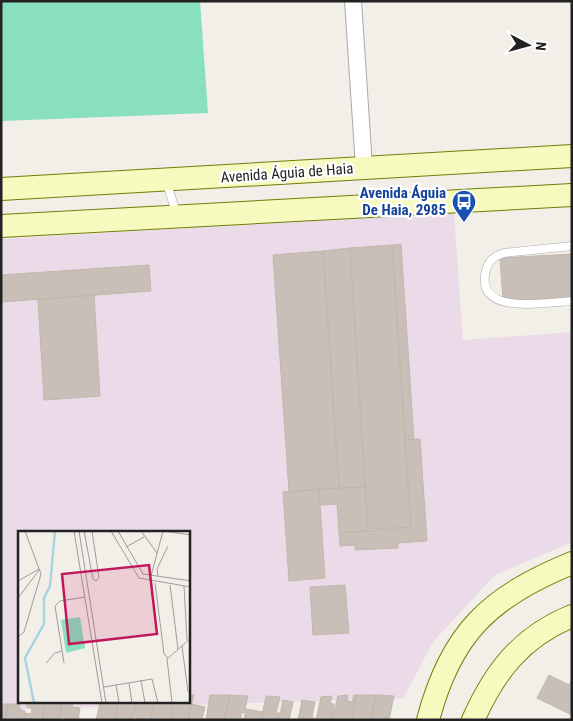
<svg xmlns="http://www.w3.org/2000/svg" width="573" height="721" font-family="'Roboto Condensed',sans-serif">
	<rect width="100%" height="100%" fill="#f2efe9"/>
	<path fill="#ebdbe8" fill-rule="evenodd" d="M454,213l9,127 109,-8v210l-77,33 -62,67 -30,57 -402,11v-471zM19,532h170v170h-170z"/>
	<path fill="#88e0be" d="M1,1h199l8,112 -207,8z"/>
	<path fill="#c7bfb8" stroke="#c4b6ab" d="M401,244l13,196h-9l-13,-195z
		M392,245l19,282 -43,2 -18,-281z
		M350,248l15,239 -26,1 -16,-237z
		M323,251l16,237 -50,4 -16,-237z
		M572,254v43l-69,4 -3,-43z
		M149,265l2,26 -150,11v-27z
		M94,295l6,101 -56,4 -6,-100z
		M420,439l7,102 -29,2v5l-43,2v-5l-15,1 -1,-13 72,-6 -6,-87z
		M365,487l3,44 -29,2 -2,-29 -17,1 -1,-16z
		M319,489l6,89 -36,3 -6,-89z
		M345,585l4,48 -36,2 -3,-48z
		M549,675l20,10 3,-5v35l-35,-17z
		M189,695h5l-6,25h-18l4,-18h15z
		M210,695h20l-5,23 -19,2z
		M230,695l18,1 -4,17h-3v7h-17z
		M348,695l-1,6 5,1 2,-7h3l-6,25h-19l6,-24z
		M357,695h19l-5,25h-19z
		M376,695l18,1 -5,24h-18z
		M266,696l14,1 -4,16h4l-1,7h-18z
		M332,696l-2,7 4,1 -2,16h-16l5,-23z
		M283,700l10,2 -4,18h-10z
		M302,700l13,2 -3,15 4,3h-18z
		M45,702l17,3 -3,15h-17z
		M45,702l-3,18h-19l2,-7 6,1 1,-5 -6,-3 1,-3z
		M62,702h11l-1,5 8,1 -2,12 -19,-3z
		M103,702h15l-3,18h-19l4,-17z
		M118,702h18l-3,18h-18z
		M136,702h18l-3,18 -16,-2z
		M154,702h20l-4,18h-19z
		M1,704h7l-3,16h-4z
		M8,704h12l-1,5 6,2 -2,9h-18z
		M191,704l14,3 -3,11 4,2h-18z
		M246,709l17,3 -2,8h-17z"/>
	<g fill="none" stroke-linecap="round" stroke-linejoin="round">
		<defs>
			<path id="lane" d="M166,181l11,34
				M572,246l-68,7c-12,4 -17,9 -19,22 -6,41 63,27 87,26"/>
			<path id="street" d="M353,1l11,166"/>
			<path id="secondary" d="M1,189l571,-33
				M1,226l571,-31
				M428,720c23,-88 62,-123 144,-157
				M473,720c22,-49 48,-83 99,-104"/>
		</defs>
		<use href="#lane" stroke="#a9a9a9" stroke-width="9"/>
		<use href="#street" stroke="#a9a9a9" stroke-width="18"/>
		<use href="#secondary" stroke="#707d05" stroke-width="24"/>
		<use href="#lane" stroke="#fff" stroke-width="8"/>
		<use href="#street" stroke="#fff" stroke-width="16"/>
		<use href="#secondary" stroke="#f7fabf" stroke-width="22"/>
	</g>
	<defs>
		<symbol id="bus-pin" viewBox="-11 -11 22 30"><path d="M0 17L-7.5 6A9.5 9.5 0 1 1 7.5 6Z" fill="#1a4fb4" stroke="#fff"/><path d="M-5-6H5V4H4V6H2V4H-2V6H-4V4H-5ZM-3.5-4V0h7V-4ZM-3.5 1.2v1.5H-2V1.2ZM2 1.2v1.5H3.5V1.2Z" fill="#fff"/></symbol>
	</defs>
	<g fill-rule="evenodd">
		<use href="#bus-pin" x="450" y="188" width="28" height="38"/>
	</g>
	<g text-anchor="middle" stroke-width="4.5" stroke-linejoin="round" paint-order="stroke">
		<g font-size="15" fill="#222" stroke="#fff">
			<text transform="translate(287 173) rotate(-4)" y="5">Avenida Águia de Haia</text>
		</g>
		<g font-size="15" font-weight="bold" fill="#164399" stroke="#fff" text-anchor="end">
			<text x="446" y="198">Avenida Águia<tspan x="446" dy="17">De Haia, 2985</tspan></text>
		</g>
	</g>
	<g transform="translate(18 531)">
		<rect width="172" height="172" fill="#f2efe9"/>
		<path d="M62,86l5,31 -19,5 -5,-33z" fill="#88e0be"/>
		<path fill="none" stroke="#aad3df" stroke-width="2.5" d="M16,172l-9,-45 19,-34v-26l6,-12 5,-55"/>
		<path fill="none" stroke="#9f9d99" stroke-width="1" d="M56,0l28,172M61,0l27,172M66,0l9,48 3,2 3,-3 -7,-47M93,0l28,47 52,9M100,0l25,43 48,7M123,0l16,22M146,0l27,4M108,16l18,-10M133,45l12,-45M140,45l-1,-7 11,-23M0,50l21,-12M137,52l9,71 4,4M152,54l8,64M166,55l3,54M0,67l22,-29M0,106l6,-5 17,-58 -16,-43M164,115l6,46M28,132l9,-10 7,-2M46,132l-9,-57 5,-5 25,-4M123,149l4,23M111,152l3,20M98,154l3,18M86,156l48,-8 6,24M154,172l-5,-44 24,-21"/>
		<path fill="#c2185b" fill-opacity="0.15" stroke="#c2185b" stroke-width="2.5" d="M131,34l8,69 -88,10 -7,-70z"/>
		<rect width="172" height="172" fill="none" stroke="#222" stroke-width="2.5"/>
	</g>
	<rect width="573" height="721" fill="none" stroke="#222222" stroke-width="5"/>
	<g transform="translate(528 45) rotate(96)" stroke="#ffffff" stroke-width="4" paint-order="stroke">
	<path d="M0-4L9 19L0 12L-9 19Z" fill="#222222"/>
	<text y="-8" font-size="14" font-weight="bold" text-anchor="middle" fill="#222222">N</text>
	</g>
</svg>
